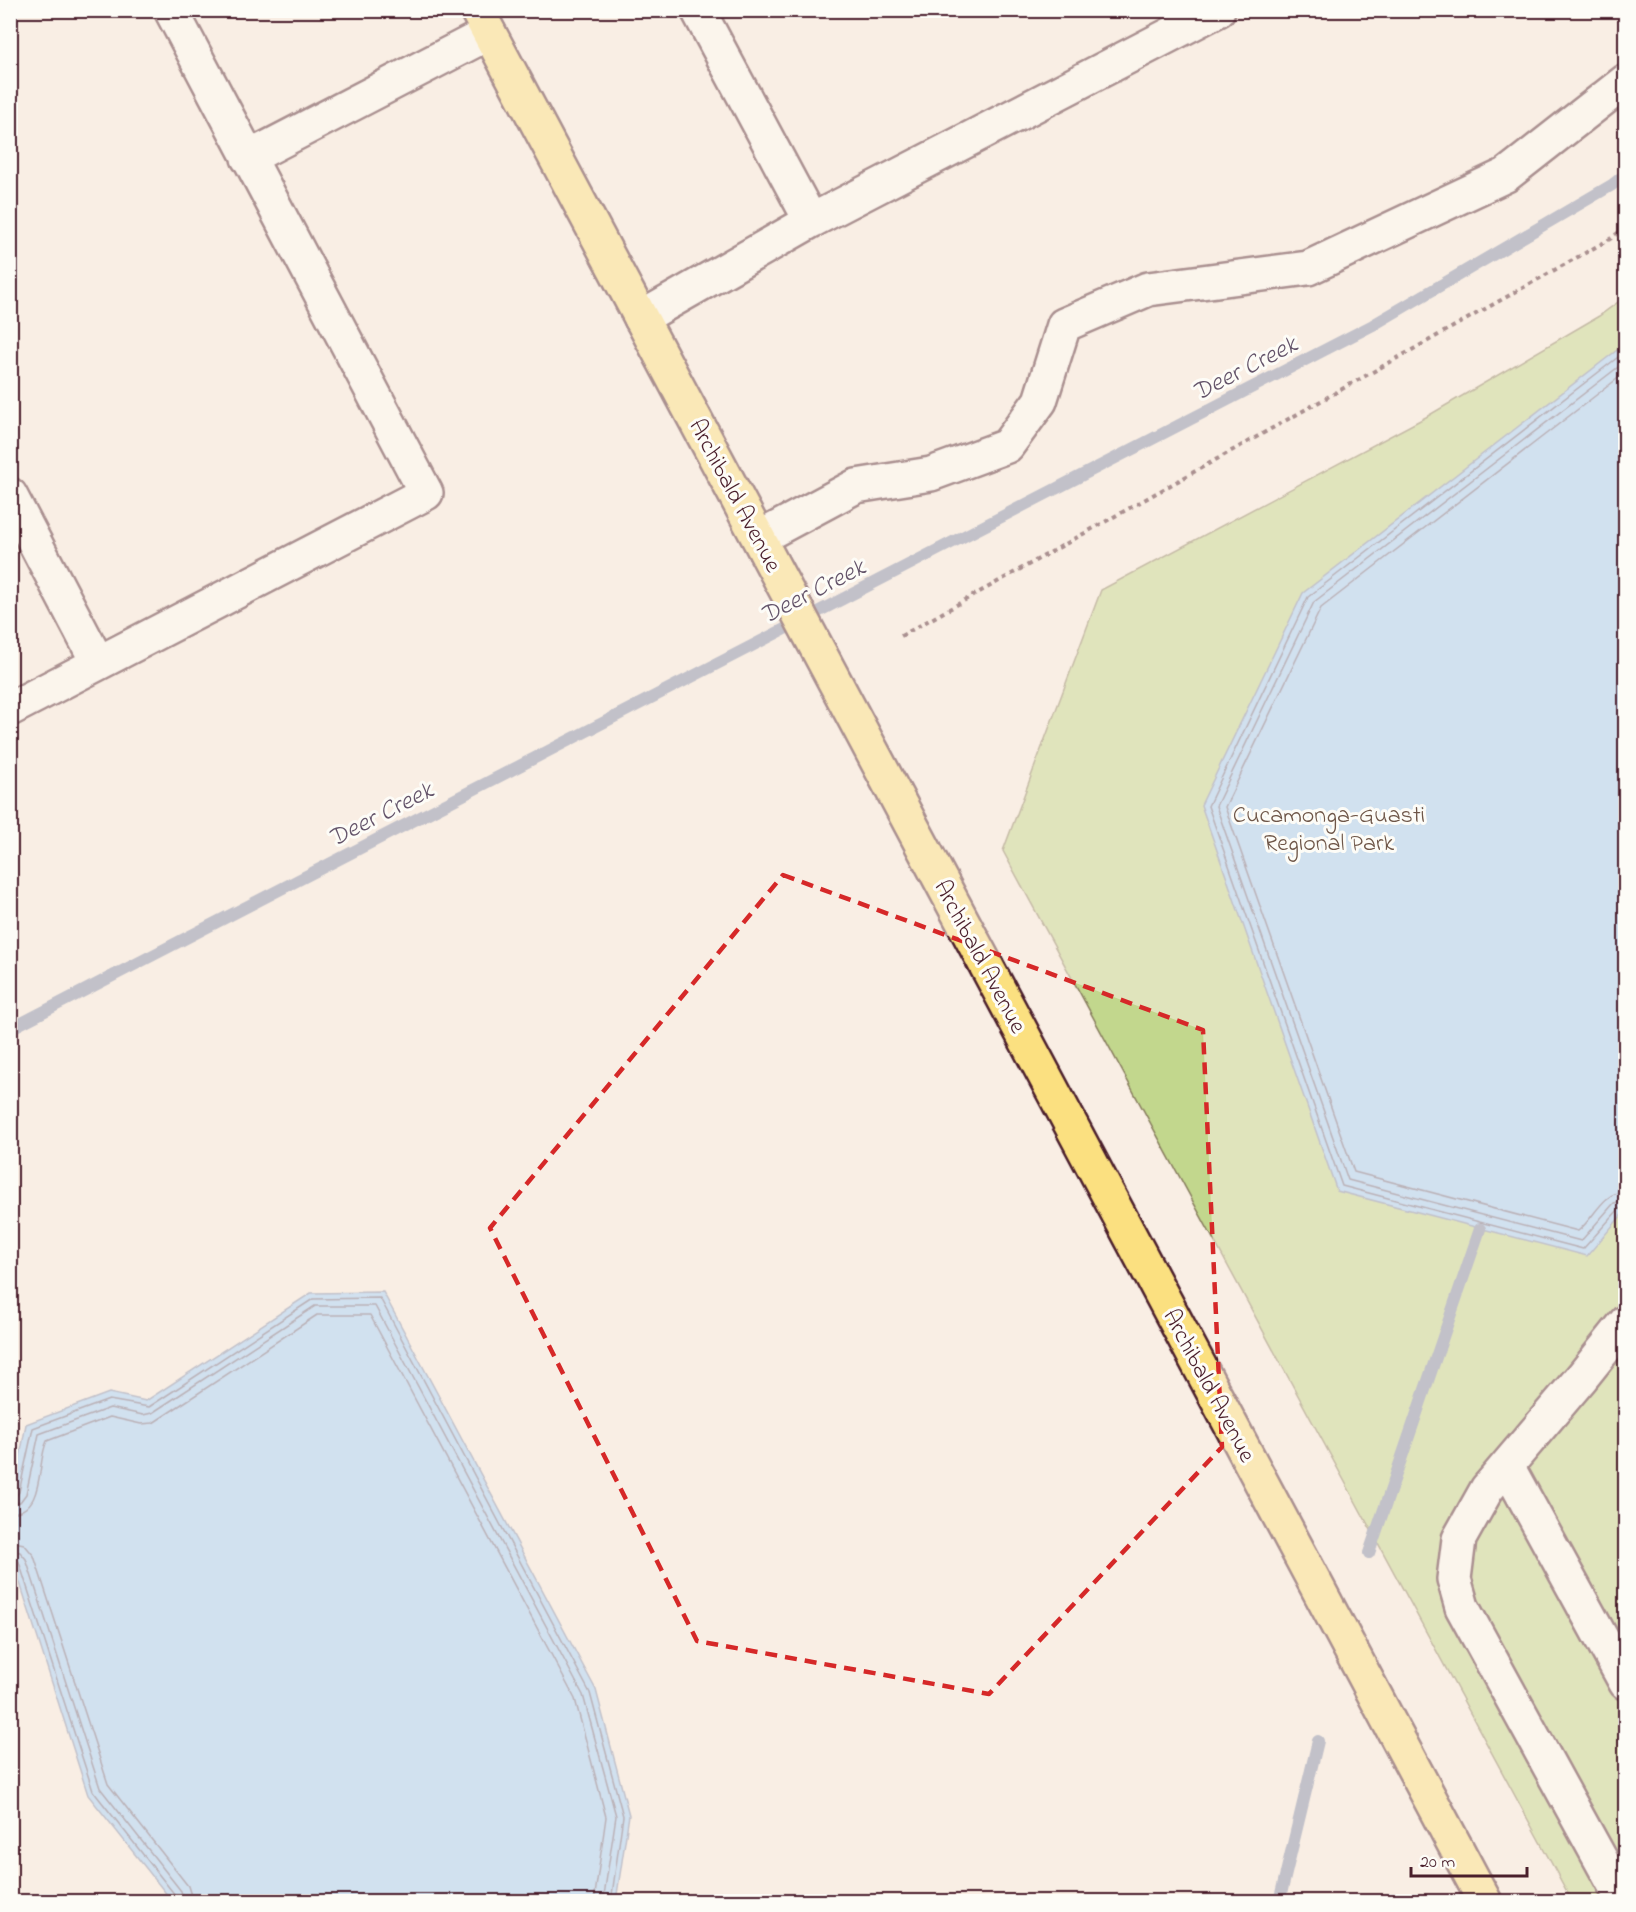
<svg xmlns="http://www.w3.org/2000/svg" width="1636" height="1912" font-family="'Indie Flower',sans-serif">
	<rect width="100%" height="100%" fill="#f9eee4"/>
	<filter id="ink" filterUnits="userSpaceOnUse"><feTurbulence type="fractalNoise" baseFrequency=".0167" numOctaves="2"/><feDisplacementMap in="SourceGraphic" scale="12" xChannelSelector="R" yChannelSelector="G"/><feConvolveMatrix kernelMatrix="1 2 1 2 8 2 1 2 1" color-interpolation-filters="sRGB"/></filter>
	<g filter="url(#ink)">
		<path fill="#c2d78d" stroke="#867b5c" stroke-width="1.5" d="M1625,297v1604h-53l-569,-1050 98,-261 325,-173 173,-101z"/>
		<path fill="#a1d0fd" stroke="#7e89a9" stroke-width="1.5" d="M1625,344l1,866 -39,46 -250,-65 -136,-386 102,-212z
			M383,1292l213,398 33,125 -13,86h-444l-84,-106 -77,-240v-50l15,-81 83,-31 37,8 165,-108z"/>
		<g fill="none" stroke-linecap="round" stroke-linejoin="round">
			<path stroke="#6d667f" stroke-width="1.5" d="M1626,351l-318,246 -100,209 134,380 241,63 36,-40 7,-2
				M1626,361l-312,241 -98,204 132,374 233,61 33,-38 12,-3
				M1626,372l-305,236 -96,199 129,365 224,59c16,-12 24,-39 48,-40
				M10,1497l6,-1 3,-4 14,-64 76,-28 40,7 164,-108 67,-1 210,395 33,123 -12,86
				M10,1504l10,-2 6,-8 13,-60 71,-26 33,7 9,-2 163,-107h60l208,389 33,121 -13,86
				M10,1513c36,-1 26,-50 37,-72l63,-24 31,7 12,-1 164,-108h53l205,384 31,118 -12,85
				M10,1541l14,3 10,12 74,228 80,102 5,16
				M10,1550l10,2 6,7 74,229 81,103 3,11
				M10,1557l6,1 3,4 74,229 82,104 1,7"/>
			<path stroke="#7e89a9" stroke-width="12" d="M10,1029l1363,-704 239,-140 14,-11
				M1369,1553l111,-324
				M1279,1902l39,-161"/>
			<defs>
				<path id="minor" d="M698,10l113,211
					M248,158l241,-125
					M641,318l170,-97 407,-211
					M10,495l88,168
					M759,538l97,-52 75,-12 76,-28 33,-45 24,-76 84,-36 160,-21 198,-93 120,-94
					M10,709l416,-216 -255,-483
					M1507,1466l119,217
					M1624,1902l-162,-295 -8,-28 5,-40 28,-50 95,-112 44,-55"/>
				<path id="major" d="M477,10l1008,1892"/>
			</defs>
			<use href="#minor" stroke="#4a1f2b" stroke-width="38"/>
			<use href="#major" stroke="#4a1f2b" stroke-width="38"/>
			<path stroke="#4a1f2b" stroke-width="4" stroke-dasharray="4.5 4.5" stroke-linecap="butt" d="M901,636l709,-397 16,-12"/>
			<use href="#minor" stroke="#fdfcf7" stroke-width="33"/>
			<use href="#major" stroke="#fbe080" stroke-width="33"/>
		</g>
	</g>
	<path d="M0 0H1636V1912H0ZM783,875l420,155 19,417 -233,247 -292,-53 -207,-413z" fill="#f9eee4" fill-opacity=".55" fill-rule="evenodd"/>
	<path fill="none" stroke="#d62828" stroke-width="4.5" stroke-dasharray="12 8" stroke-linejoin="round" d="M783,875l420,155 19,417 -233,247 -292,-53 -207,-413z"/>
	<g text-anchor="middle" stroke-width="6" stroke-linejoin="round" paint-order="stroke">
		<g font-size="24" fill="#4a1f2b" stroke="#fdfcf7">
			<text transform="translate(736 495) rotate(62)" y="8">Archibald Avenue</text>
			<text transform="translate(981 956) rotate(62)" y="8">Archibald Avenue</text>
			<text transform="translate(1210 1385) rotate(62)" y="8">Archibald Avenue</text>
		</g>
		<g font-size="24" fill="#6e5648" stroke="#fdfcf7">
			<text x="1329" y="822">Cucamonga-Guasti<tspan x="1329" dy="28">Regional Park</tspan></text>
		</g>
		<g font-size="26" font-style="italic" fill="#64546a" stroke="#fdfcf7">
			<text transform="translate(1244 367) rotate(-27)" y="9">Deer Creek</text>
			<text transform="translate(812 590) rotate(-27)" y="9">Deer Creek</text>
			<text transform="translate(380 813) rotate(-27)" y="9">Deer Creek</text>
		</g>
	</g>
	<rect width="1636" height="1912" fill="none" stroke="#fdfcf7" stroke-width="36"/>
	<rect x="18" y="18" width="1600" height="1876" fill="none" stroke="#4a1f2b" stroke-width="2" filter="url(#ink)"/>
	<path d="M1411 1867v9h116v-9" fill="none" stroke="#4a1f2b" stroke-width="3"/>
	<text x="1420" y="1867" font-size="18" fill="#4a1f2b" stroke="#fdfcf7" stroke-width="4.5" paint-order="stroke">20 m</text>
</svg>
